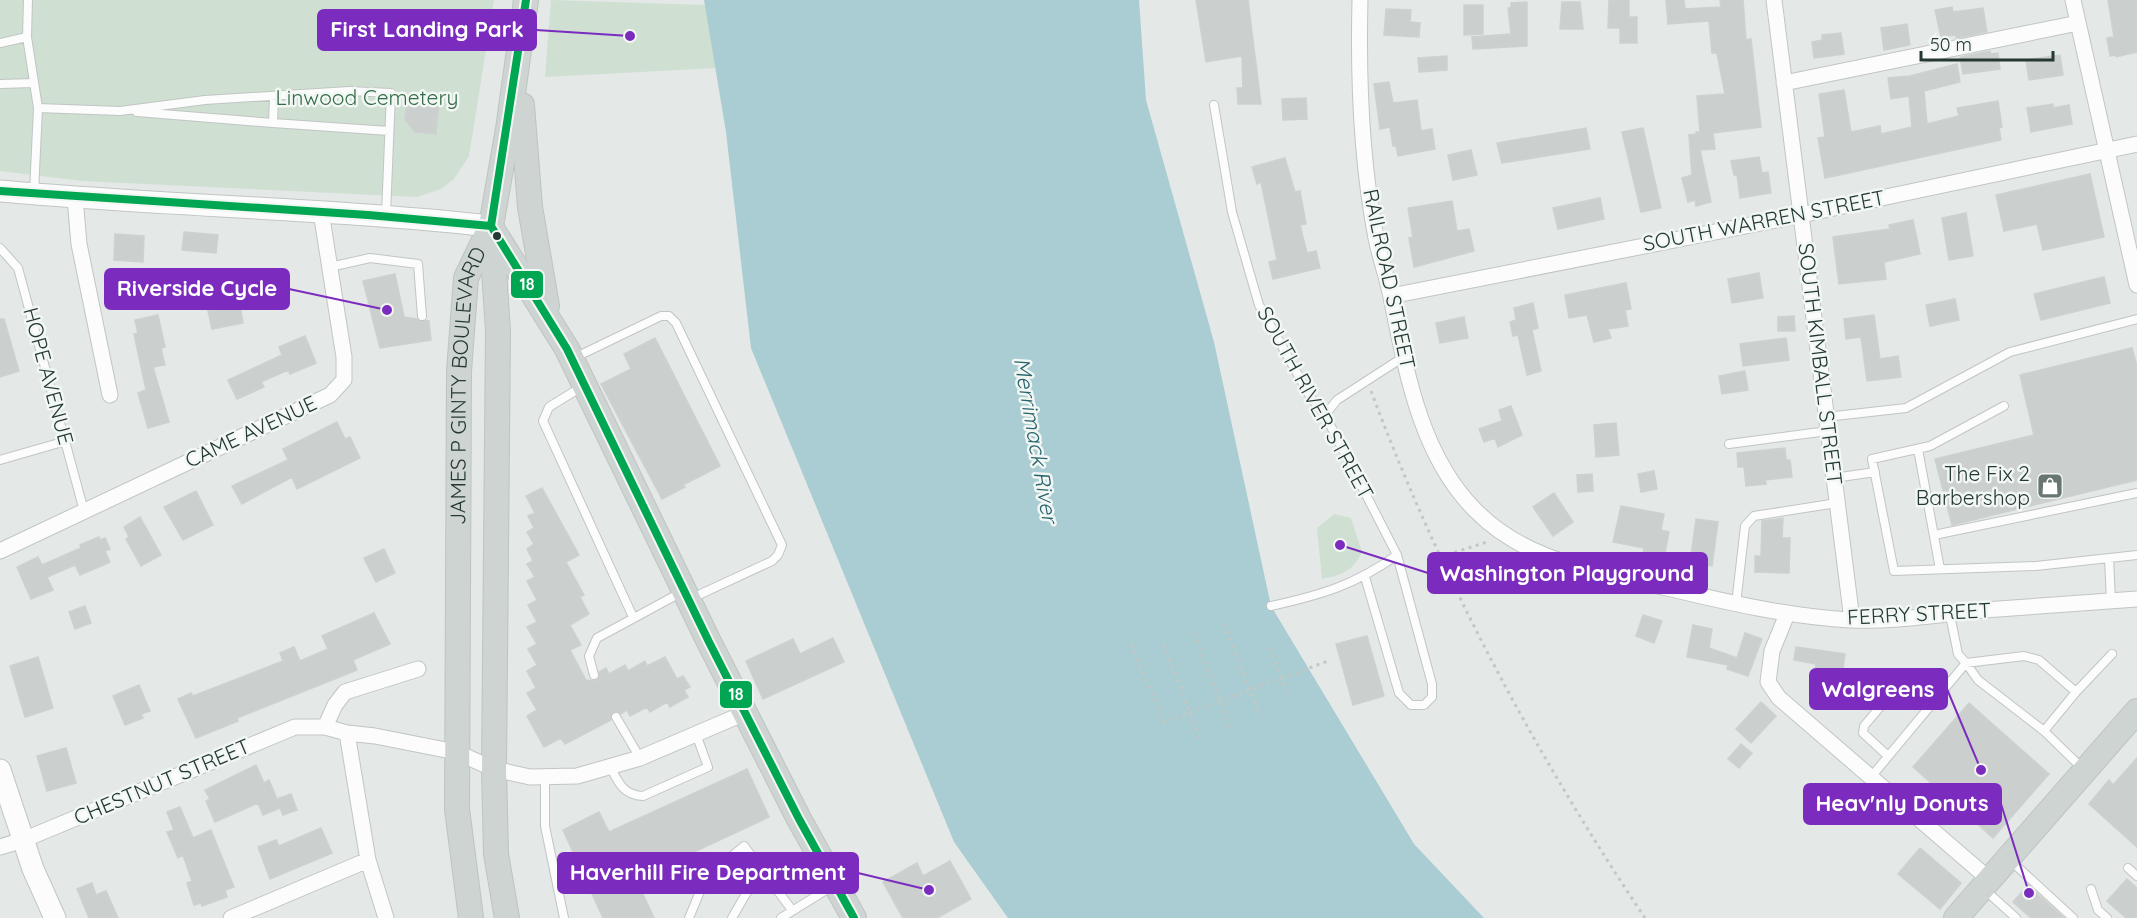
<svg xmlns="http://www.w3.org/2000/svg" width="2137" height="918" font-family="Quicksand,sans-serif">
	<rect width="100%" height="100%" fill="#e4e8e6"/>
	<path fill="#cfe0d3" d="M0,0h494l-25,156 -15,23 -13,10 -24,8 -335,-16 -82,-10z
		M551,0l154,5 12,63 -172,9z
		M1334,514l17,4 11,34c-9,19 -20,23 -40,27l-5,-51z"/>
	<path fill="#a9cdd2" d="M704,0h435l7,100 68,242 57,264 143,238 70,74h-476l-54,-76 -203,-494 -25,-216z"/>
	<path fill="#cbd0ce" stroke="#cdd1cf" stroke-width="1.5" d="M1196,0h52l13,104h-23l-1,-16h6l-1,-32 -36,6z
		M1609,0h20v17h8v26h-17v-15h-12z
		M1666,0h18l1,9 36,-2 -1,-7h23l3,40 5,-1 10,88 -48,6 2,16 -15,1 11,52 -15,4 -1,-6 -7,2 -6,-24 10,-3 -3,-40 6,-1 2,6 -1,-8h4l-3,-36 28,-2 -8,-41h-5l-3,-32 -41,3z
		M2108,0h29v52l-21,5 -1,-2 -5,1 -3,-18 7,-1z
		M1527,2v44l-54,3 -1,-12 39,-3 -3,-26h3v-5z
		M1562,2h18l3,27h-23z
		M1464,5h19v29l-19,1z
		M1952,7l1,5 30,-4 4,24 -31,6v-3l-15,2 -6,-27z
		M1386,9l25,1 -1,12 10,1 -1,14 -35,-2z
		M1907,24l3,21 -26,5 -3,-22z
		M1841,33l3,21 -30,4 -2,-16 10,-2v-5z
		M1990,51l1,3 7,-1 2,16 -37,5 -3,-17z
		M2060,55l3,20 -34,5 -3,-20z
		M1447,56v14l-28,2 -1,-14z
		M1957,64l3,18 -36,9 3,33 32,-8 -2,-8 41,-7 4,26 -3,1 2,12 -176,38 -7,-40 7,-1 -6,-43 25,-4 7,42 29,-6 1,8 31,-7 -3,-31 -18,3 -3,-21 22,-2z
		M1389,82l4,21 24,-3 4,31 11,-2 3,20 -37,7 -2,-10h-3l-3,-19 -10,2 -6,-45z
		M407,98l32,3 -3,33 -21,-2 -10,-12z
		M1306,98l1,21 -24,1 -1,-21z
		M2053,104v4l16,-3 3,19 -41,8 -4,-24z
		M1586,128l4,21 -88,14 -5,-20z
		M1643,128l18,80 -20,4 -19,-80z
		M1471,150l6,25 -24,5 -5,-25z
		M1759,157l3,16 6,-1 3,21 -31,5 -3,-23h-3l-3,-14z
		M1285,158l10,34 5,-1 6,33 -6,1 7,28 9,-2 4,17 -47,11 -4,-17 8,-2 -16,-78 -4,2 -5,-17z
		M2090,174l14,63 -61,13 -6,-26 -33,7 -8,-36z
		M1600,198l4,21 -46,10 -5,-21z
		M1452,201l5,30 12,-2 5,22 -60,16 -5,-29 4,-1 -5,-29z
		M1966,213l7,43 -24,4 -7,-42z
		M1913,220l7,34 -36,8 2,17 -47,5 -6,-47 57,-8 -1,-4z
		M184,232l34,3 -2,18 -34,-3z
		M115,234l29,2 -1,26 -29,-2z
		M1759,273l4,25 -31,5 -4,-24z
		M395,274l9,43 25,4 2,19 -51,8 -11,-43 3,-1h-3l-6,-23z
		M2104,277l6,26 -69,17 -7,-26z
		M1626,283l5,26 -6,1 3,16 -20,3 3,9 -17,4 -7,-27 -18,3 -4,-23z
		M1955,299l4,21 -29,6 -4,-21z
		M1533,303l5,25 -6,2 9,41 -14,4 -9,-40 -5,1 -3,-14 6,-2 -2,-12z
		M240,305l3,18 -31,6 -4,-18z
		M158,315l7,32 -4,1 4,17 -12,2 16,55 -21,6 -10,-35 8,-3 -12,-56 4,-1 -3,-13z
		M1874,315l6,44 18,-3 3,21 -34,4 -6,-44 -15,2 -2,-20z
		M1794,316l1,15h-17v-14z
		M1464,317l4,21 -28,5 -4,-20z
		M0,319h4l15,52 -19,6z
		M305,336l11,27 -26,11 -2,-4 -27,12 3,5 -27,12 -9,-19 54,-25 -3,-8z
		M655,338l65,128 -37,19 2,2 -23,12 -61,-115 30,-15 -7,-15z
		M1786,338l3,22 -46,6 -3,-22z
		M2132,348l5,18v114l-185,45 -17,-66 99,-24 -14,-60z
		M1745,371l3,19 -26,4 -3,-18z
		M1511,406l11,29 -24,12 -3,-9 -11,4 -5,-13 23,-8 -3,-11z
		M337,422l8,17 5,-2 10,21 -63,31 -5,-12 -50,27 -10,-18 56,-26 -5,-11z
		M1616,423l3,32 -23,2 -2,-32z
		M1785,448l1,12h4l2,17 -27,3 1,4 -20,2 -2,-19h-6l-1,-14z
		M1654,471l3,18 -16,3 -3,-18z
		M1592,474l1,17 -15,1 -1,-17z
		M542,488l37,67 -13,7 18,33 -4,2 9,17 -19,11 11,20 -11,5 16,30 10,1 3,-9 7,-4 3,6 16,-9 3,6 17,-10 2,5 18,-9 12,22 6,-3 7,11 -6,3 4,7 -18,10 -3,-5 -17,10 -3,-5 -17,9 -3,-6 -6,4 -7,-2 -3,8 -46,24 -4,-6 -17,9 -17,-31 10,-6 -10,-17 9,-5 -9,-17 10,-6 -9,-16 9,-5 -10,-17 10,-5 -9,-17 9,-5 -10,-19 8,-4 -8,-13 6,-3 -6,-12 7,-5 -7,-12 7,-4 -6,-12 7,-3 -9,-17z
		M196,491l17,34 -30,15 -19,-33z
		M1554,493l19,29 -20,14 -20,-29z
		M1621,506l43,8 -3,16 8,2 -5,26 -21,-4 1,-6 -31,-6z
		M140,517l21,38 -20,11 -15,-27 3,-2 -5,-10z
		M1783,518l-1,20h8l-1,35 -34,-1v-16h6l1,-35z
		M1696,519l22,3 -6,44 -22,-3z
		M99,537l1,3 5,-2 5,11 -5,2 5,11 -30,13 -5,-10 -28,12 6,13 -22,9 -14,-32 21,-10 4,8 39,-17 -1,-3z
		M384,549l11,24 -19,9 -12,-24z
		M85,606l6,17 -16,6 -6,-17z
		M374,613l16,31 -37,16 4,10 -120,48 1,3 -42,17 -18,-39 13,-6 2,3 90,-35 -3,-8 14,-6 6,14 28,-12 -6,-13z
		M1643,615l19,6 -8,22 -18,-7z
		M1693,625l19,4 -3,19 28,10 8,-25 17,6 -14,37 -21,-7 1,-4 -41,-8z
		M1367,636l17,60 -31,9 -17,-61z
		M833,638l11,24 -81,37 -17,-38 47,-22 7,15z
		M1796,647l49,7 -4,28 -27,-4 2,-14 -22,-4z
		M38,657l15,51 -28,9 -15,-51z
		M139,685l11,26 -9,3 2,4 -18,7 -12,-29z
		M1761,702l15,14 -25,27 -15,-14z
		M1969,703l80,71 -56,64 -80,-71z
		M1741,744l11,9 -13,15 -11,-9z
		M66,748l10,35 -29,8 -10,-35z
		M2137,758v89l-48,-43 20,-24 4,5z
		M256,765l8,18 5,-3 8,19 14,-5 6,16 -14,5 -3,-7 -17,7 -5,-12 -43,19 -9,-21 4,-2 -5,-9z
		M747,769l22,48 -133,62 18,39h-51l-40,-88 36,-18 10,20z
		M180,807l13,31 18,-8 23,57 -9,3 2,7 -25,9 -1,-3 -7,2 -7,-22 5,-2 -9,-26 -5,3 -11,-26 7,-2 -7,-18z
		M321,828l11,25 -62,26 -12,-32 18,-7 3,6z
		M1920,848l41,35 -21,26 -42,-35z
		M950,861l21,38 -34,19h-34l-20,-36 34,-19 6,13z
		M2127,879l10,9v30h-11l-19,-17z
		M92,883l4,12 10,-4 12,27h-29l-12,-29z
		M2028,885l36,33h-33l-18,-16z"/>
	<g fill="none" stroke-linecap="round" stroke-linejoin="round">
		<defs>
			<path id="lane" d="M28,0l-1,37 11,71 -4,84
				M0,43l27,-6
				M0,84l34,-1
				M274,97l-1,26 116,8
				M1214,105l18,107 27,93 52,93 14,17 72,140 35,129v13l-8,8h-13l-12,-12 -34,-116
				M38,108l82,3 85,-11 144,-9 42,2 -5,121
				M137,112l136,11
				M0,248l18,20 66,243
				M330,267l40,-9 48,6 4,52
				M576,357l85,-41h8l7,7 106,222 -4,10 -6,6 -82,38
				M583,386l-34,21 -6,14 90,196
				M2004,406l-74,40 -58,13 22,112 142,-5 101,-11
				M1325,415l12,-15 65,-42
				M1826,417l80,-9 104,-56 127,-33
				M1729,444l99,-13
				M1918,449l22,120
				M0,460l66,-19
				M1834,478l41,-6
				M1934,535l203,-42
				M2109,558l2,43
				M1736,604l9,-78 9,-10 83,-13
				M1271,606c50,-11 84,-21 126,-51
				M594,675l-5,-19 8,-18 85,-46
				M2076,692l36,-38
				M616,717l24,41
				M2044,731l-66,-51 -12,-17 58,-7 15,4 37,32 -32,39 38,37
				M1888,756l-25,-23 1,-7 38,-45
				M610,766c8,16 13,29 33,30l65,-29 -12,-33
				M545,777v49l19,92
				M1871,777l95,-114 -8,-9 -8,-39
				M2010,860l63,58
				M2128,868l9,8
				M1984,889l32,29
				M2091,889l7,21 9,8
				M689,918l17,-41 38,-31 48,64
				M732,918l15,-26 20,-15
				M781,918l53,-33"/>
			<path id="street" d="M1360,0c-2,79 1,160 16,238 4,20 11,39 15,59 15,73 29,158 84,213 47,48 108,58 171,73 68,16 134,33 204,37 46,2 90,-6 134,-10 51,-4 102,-7 153,-11
				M1774,0l78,620
				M2073,0l64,285
				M1784,83l294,-60
				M75,198l4,46 31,151
				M1391,296l410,-81 336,-71
				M0,551l330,-156 14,-15v-23l-23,-145
				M1787,614l-15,37 -4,31 11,16 211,182
				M325,727l10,-22 10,-13 73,-23
				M347,733l21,127 18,58
				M0,847l23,-7 272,-113h30l22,6 28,3 81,16 38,17 36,8 47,-1 63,-18 105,-45
				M231,918l137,-58"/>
			<path id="secondary" d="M0,191c163,15 328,17 491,35
				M0,770l33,99 22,49"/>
			<g id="primary">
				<path d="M522,105l8,102 17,99"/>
				<path d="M493,230l74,119 142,293 90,177 55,99"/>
				<path id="s1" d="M471,918l-14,-109 2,-438 7,-93 24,-50"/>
				<path d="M507,918l-11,-64 -2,-85 4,-438 -7,-105 17,-97 18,-129"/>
				<path d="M1956,918l181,-207"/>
			</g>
		</defs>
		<use href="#lane" stroke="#c1c5c3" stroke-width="10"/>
		<use href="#street" stroke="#c1c5c3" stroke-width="17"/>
		<use href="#secondary" stroke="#c0c6c3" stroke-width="23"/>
		<use href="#primary" stroke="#bdc4c2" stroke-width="26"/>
		<path stroke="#c1c8c5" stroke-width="3" stroke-dasharray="3 4.5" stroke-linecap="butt" d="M1371,391c70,187 163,361 274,527
			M1440,557l47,-15
			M1224,624l36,92
			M1194,633l37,98
			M1131,644l33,78 164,-61
			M1164,644l36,96
			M1269,648l20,49"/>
		<use href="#lane" stroke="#fbfcfb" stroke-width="8"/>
		<use href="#street" stroke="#fbfcfb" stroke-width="15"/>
		<use href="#secondary" stroke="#fbfcfb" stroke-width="21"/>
		<use href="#primary" stroke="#ced4d2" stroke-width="24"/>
		<defs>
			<path id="bus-1" d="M526,0l-35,226 76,123 142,293 90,177 55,99
				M0,191l368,24 123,11"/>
		</defs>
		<use href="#bus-1" stroke="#f2f7f4" stroke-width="12"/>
		<use href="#bus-1" stroke="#00a651" stroke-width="8"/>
	</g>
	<defs>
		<symbol id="shop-square" viewBox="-11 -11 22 22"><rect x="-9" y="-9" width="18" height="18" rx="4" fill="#677672" stroke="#f2f7f4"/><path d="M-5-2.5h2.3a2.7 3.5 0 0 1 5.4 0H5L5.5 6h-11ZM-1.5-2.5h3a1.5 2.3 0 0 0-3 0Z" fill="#fff"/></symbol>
	</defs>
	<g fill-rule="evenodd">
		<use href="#shop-square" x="2035" y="471" width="30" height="30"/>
	</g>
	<circle fill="#243933" stroke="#f2f7f4" stroke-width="2" cx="497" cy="236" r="5"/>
	<g text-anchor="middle" stroke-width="5" stroke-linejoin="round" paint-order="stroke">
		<g font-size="21" fill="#336b47" stroke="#f2f7f4">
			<text x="367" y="105">Linwood Cemetery</text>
		</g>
		<g font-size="21" fill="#243933" stroke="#f2f7f4">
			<text transform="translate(1764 221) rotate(-11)" y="7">SOUTH WARREN STREET</text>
			<text transform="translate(1389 279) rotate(78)" y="7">RAILROAD STREET</text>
			<text transform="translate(1820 364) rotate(83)" y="7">SOUTH KIMBALL STREET</text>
			<text transform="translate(48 376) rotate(75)" y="7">HOPE AVENUE</text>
			<text dy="7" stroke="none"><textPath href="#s1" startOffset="534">JAMES P GINTY BOULEVARD</textPath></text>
			<text transform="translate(1315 403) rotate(61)" y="7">SOUTH RIVER STREET</text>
			<text transform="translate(251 432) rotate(-25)" y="7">CAME AVENUE</text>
			<text transform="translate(1919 614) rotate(-3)" y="7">FERRY STREET</text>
			<text transform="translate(162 782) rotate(-23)" y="7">CHESTNUT STREET</text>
		</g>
		<g font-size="21" fill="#243933" stroke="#f2f7f4" text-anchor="end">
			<text x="2030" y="481">The Fix 2<tspan x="2030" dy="24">Barbershop</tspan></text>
		</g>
		<g font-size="22" font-style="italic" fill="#25646e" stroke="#f2f7f4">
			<text transform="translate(1036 440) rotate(80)" y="8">Merrimack River</text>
		</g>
	</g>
	<path fill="none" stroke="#7b2cbf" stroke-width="2" d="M630 36L536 30M387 310L289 289M1340 545L1428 573M1981 770L1947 689M2029 893L2001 804M929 890L858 873"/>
	<g fill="#7b2cbf" stroke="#f2f7f4" stroke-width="2">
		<circle cx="630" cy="36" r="6"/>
		<circle cx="387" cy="310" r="6"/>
		<circle cx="1340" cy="545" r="6"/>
		<circle cx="1981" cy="770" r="6"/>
		<circle cx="2029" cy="893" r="6"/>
		<circle cx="929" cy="890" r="6"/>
	</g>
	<g fill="#7b2cbf" stroke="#7b2cbf" stroke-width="2">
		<rect x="318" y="10" width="218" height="40" rx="6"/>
		<rect x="105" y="269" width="184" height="40" rx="6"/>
		<rect x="1428" y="553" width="279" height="40" rx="6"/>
		<rect x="1810" y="669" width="137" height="40" rx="6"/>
		<rect x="1804" y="784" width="197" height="40" rx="6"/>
		<rect x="558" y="853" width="300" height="40" rx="6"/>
	</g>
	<g font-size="22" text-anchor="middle" font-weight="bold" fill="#fff">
		<text x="427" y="37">First Landing Park</text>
		<text x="197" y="296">Riverside Cycle</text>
		<text x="1567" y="581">Washington Playground</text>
		<text x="1878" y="697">Walgreens</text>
		<text x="1902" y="811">Heav'nly Donuts</text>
		<text x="708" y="880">Haverhill Fire Department</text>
	</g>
	<g stroke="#f2f7f4" stroke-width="2">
		<rect x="510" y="270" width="34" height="29" rx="6" fill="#00a651"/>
		<rect x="719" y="680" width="34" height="29" rx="6" fill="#00a651"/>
	</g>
	<g font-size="16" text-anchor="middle" font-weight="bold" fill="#fff">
		<text x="527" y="290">18</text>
		<text x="736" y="700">18</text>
	</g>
	<path d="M1921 51v9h132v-9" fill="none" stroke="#243933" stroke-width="3"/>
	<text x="1930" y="51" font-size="18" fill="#243933" stroke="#f2f7f4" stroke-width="4.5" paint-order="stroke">50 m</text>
</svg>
